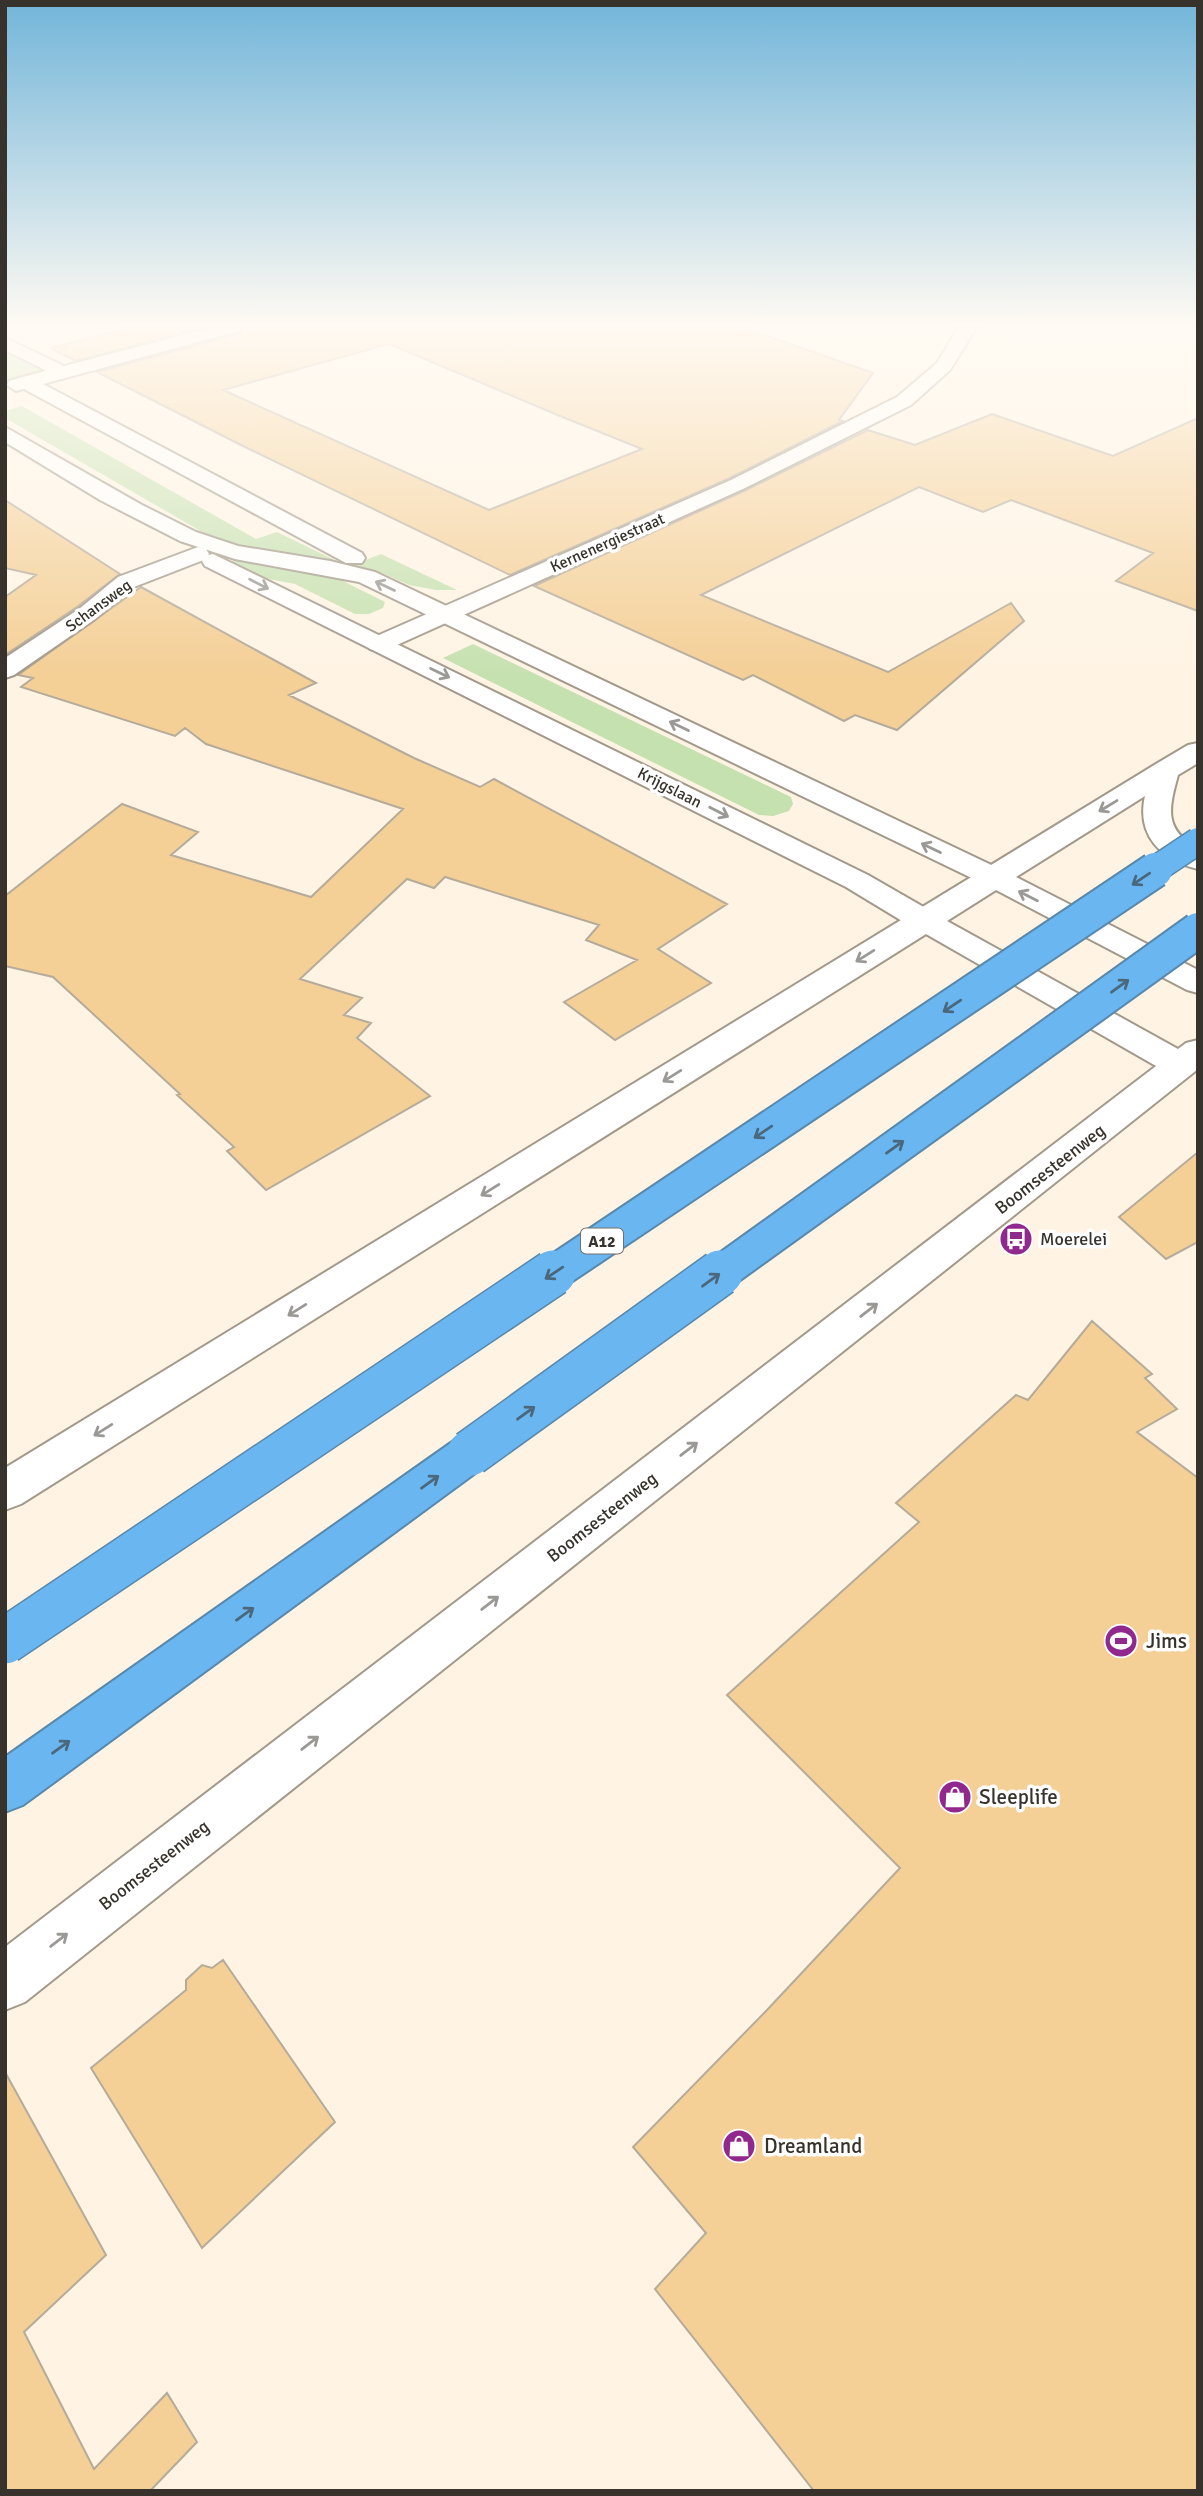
<svg xmlns="http://www.w3.org/2000/svg" width="1203" height="2496" font-family="Signika,sans-serif">
	<rect width="100%" height="100%" fill="#fff4e4"/>
	<path fill="#c6e1b0" d="M5,351l39,20 -39,11z
		M22,406l234,133 21,-7 62,30 19,1 23,-9 76,36h-21l-27,-5 -27,-12 -121,-20 -45,-13 -211,-122v-7z
		M239,559l86,13 60,30 -2,6 -14,6h-14l-60,-30 -43,-8 -24,-13z
		M473,644l318,153 2,7 -4,7 -16,5 -14,-1 -316,-157z"/>
	<path fill="#f4cf96" stroke="#b5ab9b" stroke-width="2" fill-rule="evenodd" d="M131,327h72l-128,34 -24,-13z
		M245,327h497l131,46 -34,47 4,1 -113,57 -220,97 -267,-129 -146,-74 143,-38zM389,344l171,72 82,33 -153,61 -266,-120z
		M992,414l121,42 85,-38v193l-82,-30 37,-28 -142,-53 -28,12 -64,-25 -218,108 187,77 123,-69 13,18 -127,109 -42,-15 -11,6 -91,-46 -10,5 -209,-94 212,-96 122,-60 47,15z
		M5,500l115,74 -43,33 -72,48v-58l31,-22 -31,-7z
		M141,587l175,96 -27,12 125,63 66,29 14,-8 233,125 -69,45 53,34 -96,57 -51,-38 73,-42 -51,-20 13,-15 -154,-48 -11,11 -27,-9 -107,100 62,19 -18,17 27,8 -14,15 73,58 -164,94 -39,-39 7,-4 -57,-52 3,-1 -127,-117 -48,-11v-70l117,-92 76,28 -27,23 140,42 92,-88 -197,-65 -21,-16 -10,8 -154,-49 12,-9 -15,-3z
		M1198,1152v90l-32,17 -47,-42z
		M1092,1321l60,53 -7,4 32,31 -40,23 61,46v1013h-384l-159,-202 51,-56 -73,-86 134,-137 133,-142 -173,-173 192,-173 -23,-19 120,-108 12,5z
		M223,1960l112,162 -133,126 -111,-180 95,-78v-10l16,-15 10,3z
		M5,2072l101,183 -82,77 70,137 73,-76 30,49 -47,49h-145z"/>
	<g fill="none" stroke-linecap="round" stroke-linejoin="round">
		<defs>
			<path id="pedestrian" d="M5,338l57,27 3,4 -8,11h-14l-2,-4 4,-6 -40,-20z"/>
			<path id="minor" d="M213,327h29l-3,4 -196,53 319,169 3,5 -3,5h-16l-322,-174 -8,2 -9,-6 2,-4 10,-3z
				M959,327h18l-27,43 -39,35 -166,83 -357,161 -9,2 -9,-2 -3,-5 3,-5 361,-159 166,-83 40,-34z
				M198,547l8,2 3,5 -3,5 -72,28 -39,32 -81,56 -9,3v-20l74,-49 39,-32z"/>
			<path id="tertiary" d="M5,427l137,78 54,27 42,14 92,15 45,11 629,299 4,6 -4,6 -11,3 -11,-3 -623,-301 -124,-23 -55,-18 -80,-41 -95,-58z
				M213,554l655,321 66,38 4,7 -4,7 -11,2 -11,-2 -66,-40 -641,-321 -3,-5 3,-5z"/>
			<path id="secondary" d="M1198,743v20l-20,12c-9,33 -15,55 20,73v21c-37,-9 -62,-34 -53,-73l-129,81 182,93v23l-11,-3 -191,-100 -49,31 231,128 8,-6 12,-3v29l-1173,933 -20,8v-63l1151,-881 -230,-132 -905,570 -16,6v-42l1151,-704 32,-19z"/>
			<path id="motorway" d="M470,1435l15,5 7,13 -7,13 -462,339 -18,7v-55l450,-317z"/>
		</defs>
		<use href="#pedestrian" stroke="#a3998a" stroke-width="4"/>
		<use href="#minor" stroke="#a3998a" stroke-width="4"/>
		<use href="#tertiary" stroke="#a3998a" stroke-width="4"/>
		<use href="#secondary" stroke="#a3998a" stroke-width="4"/>
		<use href="#motorway" stroke="#5888ac" stroke-width="4"/>
		<use href="#pedestrian" fill="#fff" fill-rule="evenodd"/>
		<use href="#minor" fill="#fff" fill-rule="evenodd"/>
		<use href="#tertiary" fill="#fff" fill-rule="evenodd"/>
		<use href="#secondary" fill="#fff" fill-rule="evenodd"/>
		<use href="#motorway" fill="#6ab6f1" fill-rule="evenodd"/>
		<defs>
			<path id="motorway-bridge-far2" d="M1153,871l45,-30"/>
			<path id="motorway-bridge-far1" d="M551,1275l604,-405
				M718,1275l480,-345"/>
			<path id="motorway-bridge" d="M470,1453l250,-180
				M5,1641l548,-368"/>
		</defs>
		<use href="#motorway-bridge-far2" stroke="#5888ac" stroke-width="29" stroke-linecap="butt"/>
		<use href="#motorway-bridge-far1" stroke="#5888ac" stroke-width="38" stroke-linecap="butt"/>
		<use href="#motorway-bridge" stroke="#5888ac" stroke-width="48" stroke-linecap="butt"/>
		<use href="#motorway-bridge-far2" stroke="#6ab6f1" stroke-width="26"/>
		<use href="#motorway-bridge-far1" stroke="#6ab6f1" stroke-width="34"/>
		<use href="#motorway-bridge" stroke="#6ab6f1" stroke-width="45"/>
	</g>
	<defs><path id="oneway-shaft" d="M-6 0H5M1.5-3L5.5 0L1.5 3" fill="none" stroke-width="1.6" stroke-linecap="round" stroke-linejoin="round" transform="scale(1.75)"/></defs>
	<g stroke="#9b9996">
		<use href="#oneway-shaft" transform="translate(259 584) rotate(27)"/>
		<use href="#oneway-shaft" transform="translate(385 586) rotate(-155)"/>
		<use href="#oneway-shaft" transform="translate(440 673) rotate(26)"/>
		<use href="#oneway-shaft" transform="translate(679 726) rotate(-154)"/>
		<use href="#oneway-shaft" transform="translate(1108 806) rotate(149)"/>
		<use href="#oneway-shaft" transform="translate(719 812) rotate(27)"/>
		<use href="#oneway-shaft" transform="translate(931 848) rotate(-154)"/>
		<use href="#oneway-shaft" transform="translate(1028 896) rotate(-153)"/>
		<use href="#oneway-shaft" transform="translate(865 956) rotate(148)"/>
		<use href="#oneway-shaft" transform="translate(672 1076) rotate(148)"/>
		<use href="#oneway-shaft" transform="translate(490 1190) rotate(148)"/>
		<use href="#oneway-shaft" transform="translate(297 1310) rotate(148)"/>
		<use href="#oneway-shaft" transform="translate(869 1310) rotate(-38)"/>
		<use href="#oneway-shaft" transform="translate(103 1430) rotate(148)"/>
		<use href="#oneway-shaft" transform="translate(689 1449) rotate(-38)"/>
		<use href="#oneway-shaft" transform="translate(490 1603) rotate(-38)"/>
		<use href="#oneway-shaft" transform="translate(310 1743) rotate(-38)"/>
		<use href="#oneway-shaft" transform="translate(59 1940) rotate(-38)"/>
	</g>
	<g stroke="#4b677b">
		<use href="#oneway-shaft" transform="translate(1141 879) rotate(146)"/>
		<use href="#oneway-shaft" transform="translate(1120 986) rotate(-36)"/>
		<use href="#oneway-shaft" transform="translate(952 1006) rotate(146)"/>
		<use href="#oneway-shaft" transform="translate(763 1132) rotate(146)"/>
		<use href="#oneway-shaft" transform="translate(895 1147) rotate(-36)"/>
		<use href="#oneway-shaft" transform="translate(554 1273) rotate(146)"/>
		<use href="#oneway-shaft" transform="translate(711 1280) rotate(-36)"/>
		<use href="#oneway-shaft" transform="translate(526 1413) rotate(-36)"/>
		<use href="#oneway-shaft" transform="translate(430 1482) rotate(-36)"/>
		<use href="#oneway-shaft" transform="translate(245 1614) rotate(-36)"/>
		<use href="#oneway-shaft" transform="translate(61 1747) rotate(-36)"/>
	</g>
	<linearGradient id="sky" x2="0" y2="1"><stop stop-color="#72b5d9"/><stop offset="0.48" stop-color="#fffaf3"/><stop offset="1" stop-color="#fffaf3" stop-opacity="0"/></linearGradient>
	<rect width="1203" height="676" fill="url(#sky)"/>
	<defs>
		<symbol id="bus-disc" viewBox="-11 -11 22 22"><circle r="9.5" fill="#90288d" stroke="#fff"/><path d="M-5-6H5V4H4V6H2V4H-2V6H-4V4H-5ZM-3.5-4V0h7V-4ZM-3.5 1.2v1.5H-2V1.2ZM2 1.2v1.5H3.5V1.2Z" fill="#fff"/></symbol>
		<symbol id="stadium-disc" viewBox="-11 -11 22 22"><circle r="9.5" fill="#90288d" stroke="#fff"/><path d="M0-5a6.5 5 0 1 0 0 10a6.5 5 0 1 0 0-10ZM-3.5-1.8h7v3.6h-7Z" fill="#fff"/></symbol>
		<symbol id="shop-disc" viewBox="-11 -11 22 22"><circle r="9.5" fill="#90288d" stroke="#fff"/><path d="M-5-2.5h2.3a2.7 3.5 0 0 1 5.4 0H5L5.5 6h-11ZM-1.5-2.5h3a1.5 2.3 0 0 0-3 0Z" fill="#fff"/></symbol>
	</defs>
	<g fill-rule="evenodd">
		<use href="#bus-disc" x="997" y="1220" width="38" height="38"/>
		<use href="#stadium-disc" x="1102" y="1622" width="38" height="38"/>
		<use href="#shop-disc" x="936" y="1778" width="38" height="38"/>
		<use href="#shop-disc" x="720" y="2127" width="38" height="38"/>
	</g>
	<g text-anchor="middle" stroke-width="7" stroke-linejoin="round" paint-order="stroke">
		<g font-size="16" fill="#37332c" stroke="#fff">
			<text transform="translate(607 542) rotate(-24)" y="6">Kernenergiestraat</text>
			<text transform="translate(98 605) rotate(-36)" y="6">Schansweg</text>
			<text transform="translate(670 787) rotate(27)" y="6">Krijgslaan</text>
		</g>
		<rect fill="#fff" stroke="#73706b" stroke-width="2" x="581" y="1228.5" width="42" height="25" rx="5"/>
		<g font-size="16" font-weight="bold" fill="#37332c">
			<text x="602" y="1247">A12</text>
		</g>
		<g font-size="18" fill="#37332c" stroke="#fff">
			<text transform="translate(1050 1169) rotate(-38)" y="6">Boomsesteenweg</text>
			<text transform="translate(602 1517) rotate(-38)" y="6">Boomsesteenweg</text>
			<text transform="translate(154 1865) rotate(-38)" y="6">Boomsesteenweg</text>
		</g>
		<g font-size="18" fill="#37332c" stroke="#fff" text-anchor="start">
			<text x="1040" y="1245">Moerelei</text>
		</g>
		<g font-size="21" fill="#37332c" stroke="#fff" text-anchor="start">
			<text x="1146" y="1648">Jims</text>
			<text x="979" y="1804">Sleeplife</text>
			<text x="764" y="2153">Dreamland</text>
		</g>
	</g>
	<rect width="1203" height="2496" fill="none" stroke="#37332c" stroke-width="14"/>
</svg>
